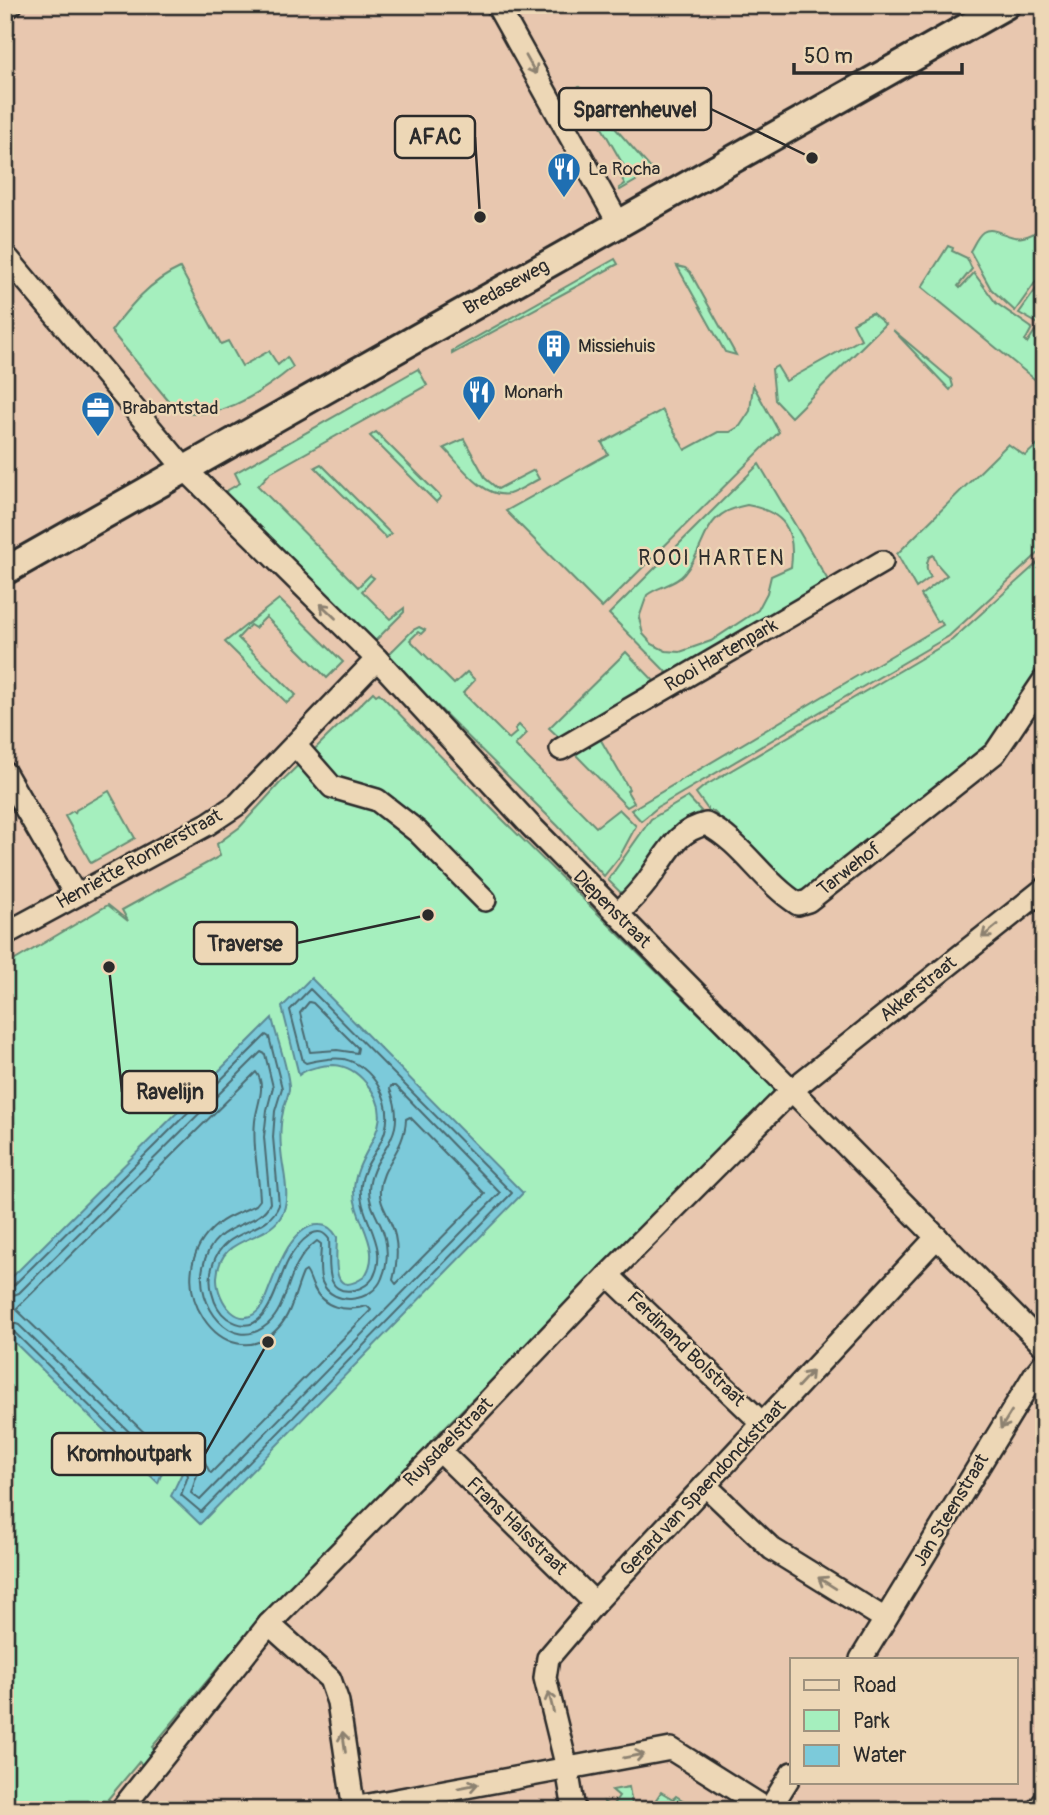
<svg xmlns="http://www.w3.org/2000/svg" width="1049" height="1815" font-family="Pangolin,sans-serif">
<rect width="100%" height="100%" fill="#e8c7af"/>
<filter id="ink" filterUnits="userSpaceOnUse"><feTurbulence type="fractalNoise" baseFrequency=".0143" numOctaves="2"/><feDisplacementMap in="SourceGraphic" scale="14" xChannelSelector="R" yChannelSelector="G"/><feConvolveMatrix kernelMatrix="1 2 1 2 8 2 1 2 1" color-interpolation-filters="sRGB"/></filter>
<g filter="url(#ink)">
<!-- green -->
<g fill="#a5efbe" stroke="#688d74" stroke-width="2" fill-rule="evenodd">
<path d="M579,87L653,171L620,190L619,188L625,184L618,172L625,168L585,98L576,89Z"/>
<path d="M1044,225V270L1015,311L991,289L970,251C974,245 977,236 983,232C999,222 1015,254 1044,225Z"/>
<path d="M948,246L953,248L952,251L967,258L972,269L958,286L960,288L974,273L996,303L1032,328L1025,341L1027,343L1035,331L1044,334V363L1039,369L1044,373V387L922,287Z"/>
<path d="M615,259L618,264L452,354V351Z"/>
<path d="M677,266L685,268L690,272L736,355L725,352Z"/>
<path d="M180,268L221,344L228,341L242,366L269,351L278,365L287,357L293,367C265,390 207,432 171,404L111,331C131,305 149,282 180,268Z"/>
<path d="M1044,278V327L1019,313Z"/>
<path d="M872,313L885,324L791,417L775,400L772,369L777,366L786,381L861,339L853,323Z"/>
<path d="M893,330L951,379L953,386L950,390Z"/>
<path d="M418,369L427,385L270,473L258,486L358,587L370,575L374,578L362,591L390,619L404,608V612L373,643L223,493L240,483L235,473Z"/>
<path d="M753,385L779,432L602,608L506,511L608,454L602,443L662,410L685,450L718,432H730L740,426L750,411Z"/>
<path d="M376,432L441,497L436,502L370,436Z"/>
<path d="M464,439L486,479L498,489L534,470L539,479C529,484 519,491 509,494C483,499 460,464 444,448Z"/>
<path d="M1039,443L1044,447V548L949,636L658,807L641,821L631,810L943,625L940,620L937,622L921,595L947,575L937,564L933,555L929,557C926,564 925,571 931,577L916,588L897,554L1008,444L1025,456Z"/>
<path d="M321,464L391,534L386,538L315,467Z"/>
<path d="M759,464L829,582L670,676L609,614ZM747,505C784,512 796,529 791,567L771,576L767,593L758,610L711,641L680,652L666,651L652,644L643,634L639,618L647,595C659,586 675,585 684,574C710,543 699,514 747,505Z"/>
<path d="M1044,557V667L1005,724L984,750L802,894L793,892L713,811H709L696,793L703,787L952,640Z"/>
<path d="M279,599L343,662L327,678L266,617L255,628L250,625L238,638L296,695L287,703L225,642Z"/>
<path d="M419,627L425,630L421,634L418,632L410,640L454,684L467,672L475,680L463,693L509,739L517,732L515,729L519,725L527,733L515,745L596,827L619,809L636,826L620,856L604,876L558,826L387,656L413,630Z"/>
<path d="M626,652L658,685L563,741L549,728Z"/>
<path d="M373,692L376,695L379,693L497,814L778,1092L433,1439L426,1447L429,1450L410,1470L406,1467L374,1501L376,1504L364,1517L361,1515L227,1657L152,1747L157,1752L145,1767L139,1762L108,1799L115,1805L111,1810H29L5,1795V966L108,905L128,921L122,910L220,856L217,844L240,827L280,783Z"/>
<path d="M598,735L629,789L627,791L634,803L627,807L572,751Z"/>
<path d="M109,791L135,838L91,863L65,816L73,811L75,813L76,810Z"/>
<path d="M688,797L701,811L668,839L624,896L608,880L651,819Z"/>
<path d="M629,1787L633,1810H605L604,1802L611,1807L619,1796L612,1790Z"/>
<path d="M661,1792L673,1799L676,1796L695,1808L649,1810Z"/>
</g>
<!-- water -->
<path fill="#7ccada" stroke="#5c8a94" stroke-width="2" d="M311,978L523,1193L200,1524L171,1496L182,1473L164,1467L158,1483L5,1333V1284L272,1018C277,1040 287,1063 289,1086C290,1094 284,1103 283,1112C280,1124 280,1137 281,1149C282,1170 293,1199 280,1218C262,1244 220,1234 217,1277C216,1301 241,1335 262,1306C272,1285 288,1223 320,1225C328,1225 333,1230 337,1237C337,1256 329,1301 364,1277C385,1249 353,1220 354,1191C354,1150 403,1125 366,1083C358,1073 348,1066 334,1065C323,1065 307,1068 299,1075L282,1007Z"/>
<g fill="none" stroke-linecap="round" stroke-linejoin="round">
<!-- shore -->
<g stroke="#4b6b71" stroke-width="2">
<path d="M309,1002L313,1003L358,1048L357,1053L337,1050L310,1052L300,1013Z"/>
<path d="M256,1072C267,1086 257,1104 255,1121C252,1148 259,1173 260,1200L256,1205C244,1211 229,1215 218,1224C150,1279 227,1386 279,1327C292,1313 295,1291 303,1273L306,1271C310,1276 310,1280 313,1286C323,1309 346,1312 367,1306L371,1310L211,1473C207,1469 206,1463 203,1458C192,1443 170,1442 154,1442L16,1309Z"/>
<path d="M410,1117L485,1194L396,1284L393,1280C398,1261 399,1240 390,1221C386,1211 379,1202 380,1190C381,1166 405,1150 406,1119Z"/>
<path d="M5,1289L13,1286L266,1035L269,1037L282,1088L275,1111L273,1137L279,1205C267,1235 224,1227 213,1264C207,1281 212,1307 227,1318C266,1345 276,1285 287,1263C292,1252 301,1241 311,1234C319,1230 324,1232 329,1239C331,1258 321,1297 355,1290C362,1288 369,1284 373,1278C391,1245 357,1217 361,1185C363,1164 380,1150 385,1131C394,1102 373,1066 344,1059C331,1057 318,1060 306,1063L303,1061L290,1010L310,989L512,1193L201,1512L181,1495L188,1476L186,1468C175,1462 164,1457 155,1467H152L13,1331L5,1329"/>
<path d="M5,1298L19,1293L261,1052L265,1054L273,1087L267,1110L264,1137L270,1203C258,1230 213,1218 203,1267C195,1302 231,1356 268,1324C291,1303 284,1266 317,1241L321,1244C321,1256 318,1270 322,1282C333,1308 373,1302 382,1278C389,1262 388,1242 381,1226C375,1213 369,1204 369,1190C371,1150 411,1142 390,1089L391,1086H396L500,1193L200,1500L191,1493L197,1475L191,1461L168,1452L152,1454L19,1325L5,1320"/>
</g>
<!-- minor casing -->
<g stroke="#2b2b2b" stroke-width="26">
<g id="minor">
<path d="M497,5L619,224"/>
<path d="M5,9L11,5"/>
<path d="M5,255L184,468L377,659L530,825L1044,1346"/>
<path d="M296,746L332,787L377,800L418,832L485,900"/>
<path d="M561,749L882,562"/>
<path d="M5,773L75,894"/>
<path d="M618,914C629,902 642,890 651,876C668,853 676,831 706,824C742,842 763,882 798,904L808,901L995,753L1044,680"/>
<path d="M5,934L208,824L238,804L377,659"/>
<path d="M608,1275L763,1424"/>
<path d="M439,1450L595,1603"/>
<path d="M705,1485L772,1549L885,1619"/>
<path d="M269,1624L330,1679L338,1702L354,1810"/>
<path d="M861,1659L1035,1374L1044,1363"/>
<path d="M5,1808L7,1810"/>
<path d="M353,1808L671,1749L768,1810"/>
<path d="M121,1810L269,1624L470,1420L608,1275L793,1089L1044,889"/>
<path d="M574,1810L567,1768L545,1678L548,1658L595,1603L937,1237"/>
<path d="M769,1810L792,1773"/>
<path d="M1037,1810L1044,1802"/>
</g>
</g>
<!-- tertiary casing -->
<g stroke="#2b2b2b" stroke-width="32">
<path id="tertiary" d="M5,571L1006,5"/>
</g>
<!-- minor -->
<use href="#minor" stroke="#edd7b6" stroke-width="21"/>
<!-- tertiary -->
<use href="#tertiary" stroke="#edd7b6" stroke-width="26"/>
</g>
<!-- one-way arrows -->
<defs><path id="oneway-shaft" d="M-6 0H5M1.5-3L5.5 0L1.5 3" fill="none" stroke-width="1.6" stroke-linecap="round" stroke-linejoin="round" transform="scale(1.75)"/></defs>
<g stroke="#8c8170">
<use href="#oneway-shaft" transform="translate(531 65) rotate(61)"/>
<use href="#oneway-shaft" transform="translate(328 611) rotate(-136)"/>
<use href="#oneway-shaft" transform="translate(990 931) rotate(141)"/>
<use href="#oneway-shaft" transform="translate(805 1379) rotate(-47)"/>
<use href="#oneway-shaft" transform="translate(1006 1420) rotate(122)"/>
<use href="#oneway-shaft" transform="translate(827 1583) rotate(-148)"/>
<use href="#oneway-shaft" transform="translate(551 1702) rotate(-104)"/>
<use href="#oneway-shaft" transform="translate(344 1742) rotate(-98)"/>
<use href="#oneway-shaft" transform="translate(634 1756) rotate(-10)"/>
<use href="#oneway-shaft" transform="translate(468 1786) rotate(-11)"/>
</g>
</g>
<!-- icons -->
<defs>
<g id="restaurant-pin" transform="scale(1.75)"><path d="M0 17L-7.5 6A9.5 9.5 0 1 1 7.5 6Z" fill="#1f6fb2" stroke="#edd7b6"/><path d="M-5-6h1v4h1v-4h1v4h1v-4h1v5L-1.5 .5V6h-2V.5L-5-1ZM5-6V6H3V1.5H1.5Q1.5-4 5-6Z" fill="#fff"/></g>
<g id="building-pin" transform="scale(1.75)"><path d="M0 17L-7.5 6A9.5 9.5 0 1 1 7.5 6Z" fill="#1f6fb2" stroke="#edd7b6"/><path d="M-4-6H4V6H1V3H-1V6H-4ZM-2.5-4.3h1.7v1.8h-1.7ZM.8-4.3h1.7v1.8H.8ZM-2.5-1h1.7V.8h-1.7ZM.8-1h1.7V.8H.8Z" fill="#fff"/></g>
<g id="office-pin" transform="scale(1.75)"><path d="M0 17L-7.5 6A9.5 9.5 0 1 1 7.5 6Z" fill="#1f6fb2" stroke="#edd7b6"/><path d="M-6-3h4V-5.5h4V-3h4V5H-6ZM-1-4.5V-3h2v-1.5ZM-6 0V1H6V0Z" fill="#fff"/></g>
</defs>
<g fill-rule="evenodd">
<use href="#restaurant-pin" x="564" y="169"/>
<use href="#building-pin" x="554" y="346"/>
<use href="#restaurant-pin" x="479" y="392"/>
<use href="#office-pin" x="98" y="408"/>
</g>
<g text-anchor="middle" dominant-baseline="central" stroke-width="5" stroke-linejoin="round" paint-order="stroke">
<!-- poi labels -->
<g font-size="19" fill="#2b2b2b" stroke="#edd7b6" text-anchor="start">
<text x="588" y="169">La Rocha</text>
<text x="578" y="346">Missiehuis</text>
<text x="504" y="392">Monarh</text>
<text x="122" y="408">Brabantstad</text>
</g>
<!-- street labels -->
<g font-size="19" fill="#2b2b2b" stroke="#edd7b6">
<text transform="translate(506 287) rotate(-29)">Bredaseweg</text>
<text transform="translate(721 655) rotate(-30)">Rooi Hartenpark</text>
<text transform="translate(139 859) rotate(-29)">Henriette Ronnerstraat</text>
<text transform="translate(849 869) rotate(-38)">Tarwehof</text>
<text transform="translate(612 909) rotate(45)">Diepenstraat</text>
<text transform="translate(918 989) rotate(-39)">Akkerstraat</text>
<text transform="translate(686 1349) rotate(44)">Ferdinand Bolstraat</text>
<text transform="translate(448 1442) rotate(-45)">Ruysdaelstraat</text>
<text transform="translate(703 1488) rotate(-47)">Gerard van Spaendonckstraat</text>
<text transform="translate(951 1510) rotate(-59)">Jan Steenstraat</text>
<text transform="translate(517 1526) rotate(44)">Frans Halsstraat</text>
</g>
<!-- neighbourhood labels -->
<g font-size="21" letter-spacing="2" fill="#2b2b2b" stroke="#edd7b6">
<text x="712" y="558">ROOI HARTEN</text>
</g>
</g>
<!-- callouts -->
<path fill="none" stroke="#2b2b2b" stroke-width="2.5" d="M812 158L711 109M480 217L475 137M428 915L297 943M109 967L122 1092M268 1342L205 1454"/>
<g fill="#2b2b2b" stroke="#edd7b6" stroke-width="2.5">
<circle cx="812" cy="158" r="7"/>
<circle cx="480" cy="217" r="7"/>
<circle cx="428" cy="915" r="7"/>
<circle cx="109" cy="967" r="7"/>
<circle cx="268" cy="1342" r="7"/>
</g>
<g fill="#edd7b6" stroke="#2b2b2b" stroke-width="2.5">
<rect x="559" y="88" width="152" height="42" rx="7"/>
<rect x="395" y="116" width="80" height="42" rx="7"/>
<rect x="194" y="922" width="103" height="42" rx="7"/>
<rect x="122" y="1071" width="95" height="42" rx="7"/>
<rect x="52" y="1433" width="153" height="42" rx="7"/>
</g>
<g font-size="21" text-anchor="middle" font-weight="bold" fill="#2b2b2b">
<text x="635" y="117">Sparrenheuvel</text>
<text x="435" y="144">AFAC</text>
<text x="245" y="951">Traverse</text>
<text x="170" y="1099">Ravelijn</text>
<text x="129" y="1461">Kromhoutpark</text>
</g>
<!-- margin -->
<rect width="1049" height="1815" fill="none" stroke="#edd7b6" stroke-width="28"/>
<rect x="14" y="14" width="1021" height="1787" fill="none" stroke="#2b2b2b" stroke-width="2.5" filter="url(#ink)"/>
<!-- legend -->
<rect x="790" y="1658" width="228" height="126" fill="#edd7b6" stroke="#9f927e" stroke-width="2"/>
<rect x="804" y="1680" width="35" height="10" fill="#edd7b6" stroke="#9f927e" stroke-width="2"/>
<text x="853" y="1692" font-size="21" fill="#2b2b2b">Road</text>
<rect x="804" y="1710" width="35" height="21" fill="#a5efbe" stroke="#9f927e" stroke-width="2"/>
<text x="853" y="1728" font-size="21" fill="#2b2b2b">Park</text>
<rect x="804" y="1745" width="35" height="21" fill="#7ccada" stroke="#9f927e" stroke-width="2"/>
<text x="853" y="1762" font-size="21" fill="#2b2b2b">Water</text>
<!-- scale -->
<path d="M794 63v10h168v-10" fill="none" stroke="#2b2b2b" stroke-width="3.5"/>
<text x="804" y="63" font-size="21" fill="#2b2b2b" stroke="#edd7b6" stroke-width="5" paint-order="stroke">50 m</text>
</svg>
